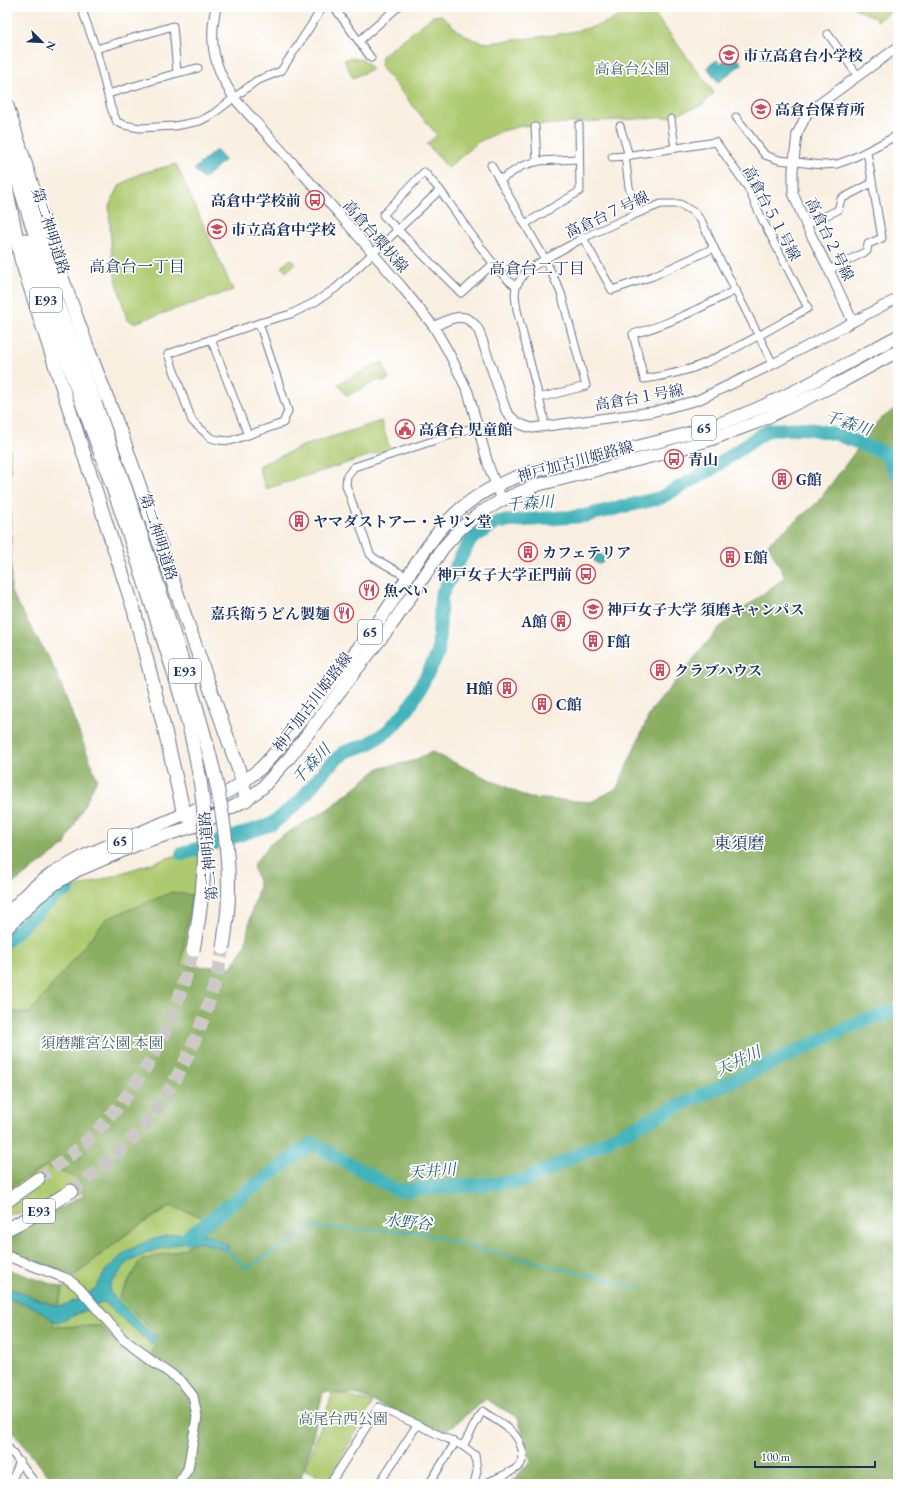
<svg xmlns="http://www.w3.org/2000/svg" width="905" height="1491" font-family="'EB Garamond','Noto Serif JP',serif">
<rect width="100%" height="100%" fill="#fff"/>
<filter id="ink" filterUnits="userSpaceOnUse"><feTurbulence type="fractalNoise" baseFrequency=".025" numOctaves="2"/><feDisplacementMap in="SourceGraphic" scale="8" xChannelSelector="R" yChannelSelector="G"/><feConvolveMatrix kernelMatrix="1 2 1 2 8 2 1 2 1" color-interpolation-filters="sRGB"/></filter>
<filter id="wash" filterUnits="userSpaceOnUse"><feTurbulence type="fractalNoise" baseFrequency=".012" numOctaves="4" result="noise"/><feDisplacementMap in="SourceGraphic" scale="16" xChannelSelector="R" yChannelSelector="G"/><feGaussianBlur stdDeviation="0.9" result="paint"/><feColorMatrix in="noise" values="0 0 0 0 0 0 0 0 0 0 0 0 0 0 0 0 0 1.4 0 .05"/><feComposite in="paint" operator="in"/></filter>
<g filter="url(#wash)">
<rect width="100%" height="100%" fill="#f9efe1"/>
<!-- green -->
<g fill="#aeca70" stroke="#647c67">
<path d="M631,7L651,9L714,93L702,105L669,117L521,126L502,131L478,142L448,168L427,144L437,135L381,67L382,56L433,16L441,15C456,29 467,41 489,43C526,38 576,35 610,21C618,18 624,12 631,7Z"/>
<path d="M855,7H886L890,12L877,21L875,18L854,8Z"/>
<path d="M349,58L364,60L372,69L353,78L344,60Z"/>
<path d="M176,164L233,290L134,323L127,319L112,265L109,206L120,185L139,174Z"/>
<path d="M291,259L296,263L286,272L281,267Z"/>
<path d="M382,362L389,379L383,382L381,379L347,396L338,384Z"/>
<path d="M381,421L390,449L266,489L258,466L303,446Z"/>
<path d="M202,847L189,946L201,1077L92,1190L7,1217V939L56,894Z"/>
<path d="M171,1206L217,1222L184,1249L140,1261L119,1297L161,1339L144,1366L100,1326L51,1327L63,1288L74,1276L132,1230Z"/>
<path d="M333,1392L373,1403L329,1479L305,1470Z"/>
</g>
<!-- forest -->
<g fill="#8aae62" stroke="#526e60">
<path d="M898,407V1484H509L531,1461L518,1418L486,1399L444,1433L358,1395L323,1392L310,1450L299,1484H55L7,1424V1269L63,1288L52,1327L100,1326L144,1366L160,1339L119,1298L140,1261L184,1249L217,1222L170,1206L132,1230L74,1276L7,1251V1237L84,1195L77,1178L46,1166L7,1189V1012L30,1013L106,919L172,892L192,895L181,965L230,968L245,946L251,914L259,886L253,865L272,842L328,809L379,768L410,762L432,752L529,798L591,802L617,788L651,711L720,627L785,577L768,544L817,503L878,421Z"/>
<path d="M7,433L10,451L11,592L56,672L97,779L64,846L7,888Z"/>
</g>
<!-- water -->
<g fill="#42b3ba" stroke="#2e718c">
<path d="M734,54L742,64L718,82L707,67L717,60L720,64Z"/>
<path d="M216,150L225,160L203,179L194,169Z"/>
<circle cx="599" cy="559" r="5"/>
<path d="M174,1234L208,1235L229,1246L227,1252L213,1245L188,1241L147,1253L127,1263L110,1285V1292L145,1328L157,1338L152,1345L104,1302L57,1323L34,1307L7,1298V1287L39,1300L59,1307L79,1299L97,1287L105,1271L127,1251L150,1240Z"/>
</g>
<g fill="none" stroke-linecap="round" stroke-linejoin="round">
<!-- stream -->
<path stroke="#42b3ba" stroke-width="2.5" d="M226,1250L247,1268L314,1227L418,1232L477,1248L642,1288"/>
<!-- river -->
<g stroke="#42b3ba" stroke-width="14">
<path d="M182,854L272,824L300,801L328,766L345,752L368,744L388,731L409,708L438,654L441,596L461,557L472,538L498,522L584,516L660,498L710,470L768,430L805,428L836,434L885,453L898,475"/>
<path d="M7,940L56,895L68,889"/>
<path d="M187,1237L312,1143L398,1191L524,1181L678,1106L865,1020L898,1010"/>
</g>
</g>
</g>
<g filter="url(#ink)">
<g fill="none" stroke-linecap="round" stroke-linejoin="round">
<!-- motorway-tunnel -->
<g stroke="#cdc9c7" stroke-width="13" stroke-dasharray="13 6" stroke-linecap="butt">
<path d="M38,1179C56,1166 75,1153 91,1137C143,1085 176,1022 193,950"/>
<path d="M71,1191C89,1177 108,1163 125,1146C178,1092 208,1022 223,948"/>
</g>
<!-- minor casing -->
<g stroke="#69728c" stroke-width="9">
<g id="minor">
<path d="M81,7L96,49L111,108L117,122L124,125L140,128L175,126L200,121L213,114L256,81L281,71L323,7"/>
<path d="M334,7L371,58"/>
<path d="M828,34L858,76"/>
<path d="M359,41L398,7"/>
<path d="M96,49L173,26L177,73L108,94"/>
<path d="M177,73L198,68"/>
<path d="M736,117L765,155L779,160L822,165L837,164L851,159L898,135"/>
<path d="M671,119L675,148"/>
<path d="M620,126L629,156"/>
<path d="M535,127L537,162"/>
<path d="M612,157L625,156"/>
<path d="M491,165L545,259L561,293L586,386L539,398"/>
<path d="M500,180L522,166L538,161L579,159"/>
<path d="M440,190L424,172L383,215L461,293L494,263"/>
<path d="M638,213L629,187L625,156L716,142L748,188L763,221L808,308C772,328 736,350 698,366C681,373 662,376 644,379L633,334C670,324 702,307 736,290"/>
<path d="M525,224L580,191L579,125"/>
<path d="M806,225L838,210L841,199L872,183"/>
<path d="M583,238L612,290L653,276L714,248"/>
<path d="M829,270L867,251L868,244L882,238L867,152"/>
<path d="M259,323L288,411L283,423L230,441L219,440L211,438L192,421L168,354Z"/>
<path d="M259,323L291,314L315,302L336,288L440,190C453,208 501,280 516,286"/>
<path d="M211,339L248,435"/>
<path d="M544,427V418L517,310L515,295L516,286L526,271L545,259L583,238L638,213L661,204H680L695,213L702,222L714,248L773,364"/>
<path d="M407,577L374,558L370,554L346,485L347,476L354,467L478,426"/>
<path d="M7,1446L36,1484"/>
<path d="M463,1446L482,1411C492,1418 503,1423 511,1431C519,1437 527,1456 520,1465C513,1473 494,1479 484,1484"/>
<path d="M10,1484L20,1462"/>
<path d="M330,1484L379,1407L463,1446L475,1455L477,1471L474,1484"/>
<path d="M379,1484L417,1425"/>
<path d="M429,1484L455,1443"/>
</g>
</g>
<!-- tertiary casing -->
<g stroke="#69728c" stroke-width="11">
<g id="tertiary">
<path d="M216,7C208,44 214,67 234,98L339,214L402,287L434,327L449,353L468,392L489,467L502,500"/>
<path d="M853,322L829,270L806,225L793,193V170L797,134L808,112L898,47"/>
<path d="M434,327C451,317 467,310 479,331L506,411C513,421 520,425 532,428L652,412L698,400L773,364L898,298"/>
<path d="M7,1256L68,1279L79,1288L123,1339L182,1382L193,1396L197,1417L188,1469L178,1484"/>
</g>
</g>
<!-- primary casing -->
<g stroke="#69728c" stroke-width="14">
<g id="primary">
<path d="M7,914L34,887L52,874L86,855L211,803L243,782L262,767L279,748C311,708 344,668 375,626C406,586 425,537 465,505C505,473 559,465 607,454C643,446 678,437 712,426C778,404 838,368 898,336"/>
<path d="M7,928L37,898L55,884L76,871L143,842L198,825L246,800L262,788L290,757L356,670L393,623L443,548L461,528L480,513L502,500L537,485L673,451L712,439L755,423L843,381L898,351"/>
</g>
</g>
<!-- motorway casing -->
<g stroke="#69728c" stroke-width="15">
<g id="motorway">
<path d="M7,106L55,258L86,344L123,439L243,782L246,800"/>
<path d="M7,147L57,303L95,403"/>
<path d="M7,192L21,259L134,610L165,731L184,814L198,825"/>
<path d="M24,240L84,408"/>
<path d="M7,1201L38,1179"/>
<path d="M7,1229L27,1219L71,1191"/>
</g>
</g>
<!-- minor -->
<use href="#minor" stroke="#fff" stroke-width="7"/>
<!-- tertiary -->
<use href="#tertiary" stroke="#fff" stroke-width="9"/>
<!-- primary -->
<use href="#primary" stroke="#fff" stroke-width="12"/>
<!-- motorway -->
<use href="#motorway" stroke="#fff" stroke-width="13"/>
<!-- motorway-bridge casing -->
<g stroke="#69728c" stroke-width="15" stroke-linecap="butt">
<g id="motorway-bridge">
<path d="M95,403C122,477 147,551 171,626C199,714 233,812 228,906C227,920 225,934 223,948"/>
<path d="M84,408C109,474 132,541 153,608C174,672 196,736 203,803C208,853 203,902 193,950"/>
</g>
</g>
<!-- motorway-bridge -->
<use href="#motorway-bridge" stroke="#fff" stroke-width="13"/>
</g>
</g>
<!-- icons -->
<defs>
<g id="school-ring" transform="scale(1)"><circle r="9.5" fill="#fff" stroke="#d1495b" stroke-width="1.5"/><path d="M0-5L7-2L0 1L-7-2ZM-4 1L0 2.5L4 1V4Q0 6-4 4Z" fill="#d1495b"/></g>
<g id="bus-ring" transform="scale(1)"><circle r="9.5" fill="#fff" stroke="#d1495b" stroke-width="1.5"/><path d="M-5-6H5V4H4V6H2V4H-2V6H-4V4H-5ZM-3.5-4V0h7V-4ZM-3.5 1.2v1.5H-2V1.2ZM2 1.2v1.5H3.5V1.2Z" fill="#d1495b"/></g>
<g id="civic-ring" transform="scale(1)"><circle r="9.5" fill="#fff" stroke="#d1495b" stroke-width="1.5"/><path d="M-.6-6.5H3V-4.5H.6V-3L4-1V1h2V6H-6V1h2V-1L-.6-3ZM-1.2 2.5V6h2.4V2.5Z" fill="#d1495b"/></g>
<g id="building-ring" transform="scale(1)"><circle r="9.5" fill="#fff" stroke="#d1495b" stroke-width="1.5"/><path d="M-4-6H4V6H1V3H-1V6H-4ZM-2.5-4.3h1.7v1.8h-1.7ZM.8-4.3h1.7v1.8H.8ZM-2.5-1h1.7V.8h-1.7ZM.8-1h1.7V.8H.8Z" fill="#d1495b"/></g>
<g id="restaurant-ring" transform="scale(1)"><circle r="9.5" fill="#fff" stroke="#d1495b" stroke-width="1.5"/><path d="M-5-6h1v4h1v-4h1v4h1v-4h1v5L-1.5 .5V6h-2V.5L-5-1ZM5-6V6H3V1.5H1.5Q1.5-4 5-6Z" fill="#d1495b"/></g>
<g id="university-ring" transform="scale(1)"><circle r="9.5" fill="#fff" stroke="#d1495b" stroke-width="1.5"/><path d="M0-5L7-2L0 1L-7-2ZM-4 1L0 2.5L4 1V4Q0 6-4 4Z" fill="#d1495b"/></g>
</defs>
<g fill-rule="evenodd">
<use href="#school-ring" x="729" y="55"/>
<use href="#school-ring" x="761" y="109"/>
<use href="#bus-ring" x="315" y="200"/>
<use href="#school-ring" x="217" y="229"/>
<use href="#civic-ring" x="405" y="429"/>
<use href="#bus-ring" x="674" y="459"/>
<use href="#building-ring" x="782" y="479"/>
<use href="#building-ring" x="299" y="521"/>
<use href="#building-ring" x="528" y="552"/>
<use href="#building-ring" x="730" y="557"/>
<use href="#bus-ring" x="586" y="574"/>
<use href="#restaurant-ring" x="369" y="590"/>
<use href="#university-ring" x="593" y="609"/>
<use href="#restaurant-ring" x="344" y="613"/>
<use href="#building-ring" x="561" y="621"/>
<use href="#building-ring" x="593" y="641"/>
<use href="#building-ring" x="660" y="670"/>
<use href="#building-ring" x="507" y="688"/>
<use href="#building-ring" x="542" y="704"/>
</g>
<g text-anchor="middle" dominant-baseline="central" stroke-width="3.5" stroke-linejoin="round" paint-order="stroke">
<!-- shield labels -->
<g fill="#fff" stroke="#5f6d8e" stroke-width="1">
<rect x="30" y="288" width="32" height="24" rx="3"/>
<rect x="692" y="416" width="24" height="24" rx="3"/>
<rect x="358" y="620" width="24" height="24" rx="3"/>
<rect x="169" y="659" width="32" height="24" rx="3"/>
<rect x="108" y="829" width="24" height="24" rx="3"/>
<rect x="23" y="1199" width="32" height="24" rx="3"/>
</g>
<g font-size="14" font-weight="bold" fill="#1b2f5e">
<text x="46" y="300">E93</text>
<text x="704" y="428">65</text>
<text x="370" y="632">65</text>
<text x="185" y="671">E93</text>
<text x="120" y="841">65</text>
<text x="39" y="1211">E93</text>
</g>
<!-- poi labels -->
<g font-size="15" font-weight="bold" fill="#1b2f5e" stroke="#fff" text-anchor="start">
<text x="743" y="55">市立高倉台小学校</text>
<text x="775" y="109">高倉台保育所</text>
<text x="301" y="200" text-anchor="end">高倉中学校前</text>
<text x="231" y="229">市立高倉中学校</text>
<text x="419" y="429">高倉台 児童館</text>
<text x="688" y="459">青山</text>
<text x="796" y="479">G館</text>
<text x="313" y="521">ヤマダストアー・キリン堂</text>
<text x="542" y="552">カフェテリア</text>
<text x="744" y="557">E館</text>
<text x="572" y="574" text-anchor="end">神戸女子大学正門前</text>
<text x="383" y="590">魚べい</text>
<text x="607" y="609">神戸女子大学 須磨キャンパス</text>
<text x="330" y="613" text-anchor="end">嘉兵衛うどん製麺</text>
<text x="547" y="621" text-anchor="end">A館</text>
<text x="607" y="641">F館</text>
<text x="674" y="670">クラブハウス</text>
<text x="493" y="688" text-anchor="end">H館</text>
<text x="556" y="704">C館</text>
</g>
<!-- park labels -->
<g font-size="15" fill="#475e63" stroke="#fff">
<text x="632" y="68">高倉台公園</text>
<text x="102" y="1042">須磨離宮公園 本園</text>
<text x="343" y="1418">高尾台西公園</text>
</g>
<!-- street labels -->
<g font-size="15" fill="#1b2f5e" stroke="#fff">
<text transform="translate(772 213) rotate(62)">高倉台５１号線</text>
<text transform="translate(607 214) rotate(-25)">高倉台７号線</text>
<text transform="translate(51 231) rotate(72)">第二神明道路</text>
<text transform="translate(376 236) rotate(49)">高倉台環状線</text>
<text transform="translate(830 239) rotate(64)">高倉台２号線</text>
<text transform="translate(639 397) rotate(-10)">高倉台１号線</text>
<text transform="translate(575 461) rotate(-15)">神戸加古川姫路線</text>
<text transform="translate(159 537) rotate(72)">第二神明道路</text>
<text transform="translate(312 702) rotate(-53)">神戸加古川姫路線</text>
<text transform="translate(208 856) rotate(-95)">第二神明道路</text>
</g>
<!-- neighbourhood labels -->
<g font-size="16" fill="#1b2f5e" stroke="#fff">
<text x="137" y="266">高倉台一丁目</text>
<text x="537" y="268">高倉台二丁目</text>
</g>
<!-- water labels -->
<g font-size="16" font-style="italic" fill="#295d7e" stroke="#fff">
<text transform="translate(848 423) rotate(18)">千森川</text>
<text transform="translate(530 503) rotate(-4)">千森川</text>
<text transform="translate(311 764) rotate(-47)">千森川</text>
<text transform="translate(738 1061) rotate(-25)">天井川</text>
<text transform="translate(432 1171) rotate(-5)">天井川</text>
<text transform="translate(408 1222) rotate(6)">水野谷</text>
</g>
<!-- quarter labels -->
<g font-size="17" fill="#1b2f5e" stroke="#fff">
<text x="739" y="843">東須磨</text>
</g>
</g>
<!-- margin -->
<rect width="905" height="1491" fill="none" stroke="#fff" stroke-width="24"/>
<!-- north arrow -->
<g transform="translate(42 42) rotate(114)" stroke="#ffffff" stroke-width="3" paint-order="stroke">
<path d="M0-3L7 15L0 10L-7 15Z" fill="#1b2f5e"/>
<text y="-6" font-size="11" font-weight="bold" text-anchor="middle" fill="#1b2f5e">N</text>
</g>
<!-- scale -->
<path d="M755 1461v6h120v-6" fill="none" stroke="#1b2f5e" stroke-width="2"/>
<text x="761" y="1461" font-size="12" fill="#1b2f5e" stroke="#ffffff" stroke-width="3" paint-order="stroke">100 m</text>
</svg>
